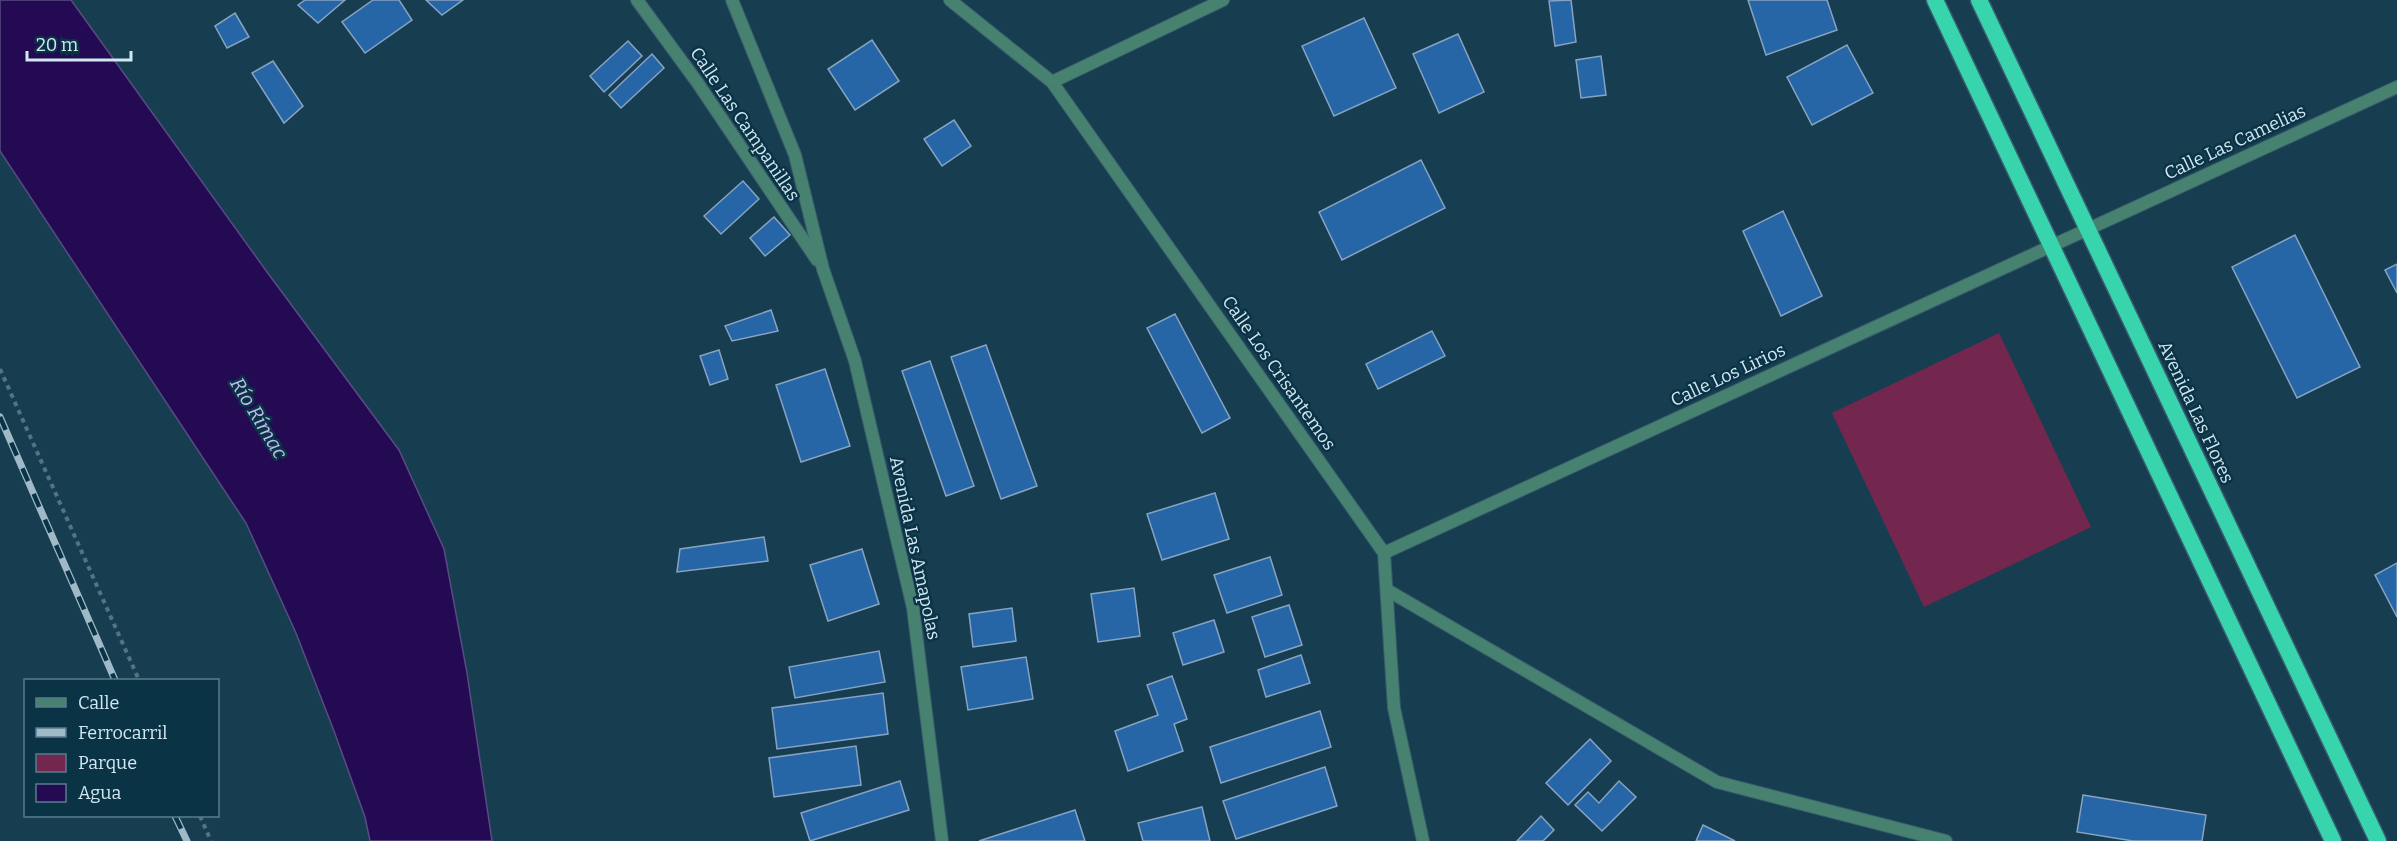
<svg xmlns="http://www.w3.org/2000/svg" width="2397" height="841" font-family="Bitter,serif">
<rect width="100%" height="100%" fill="#173e50"/>
<!-- green -->
<path fill="#73274e" d="M1999,333L2091,527L1924,607L1832,413Z"/>
<!-- water -->
<path fill="#240953" stroke="#584c83" stroke-width="1.5" d="M0,0H71L267,272L399,450L444,549L467,673L492,841H370L365,817L334,731L296,633L246,523L0,151Z"/>
<!-- building -->
<g fill="#2666a6" stroke="#88a3c2" stroke-width="1.5">
<path d="M305,0H345L318,23L298,5Z"/>
<path d="M373,0H399L412,20L365,53L342,22Z"/>
<path d="M426,0H463L442,15Z"/>
<path d="M1571,0L1576,42L1555,46L1549,1Z"/>
<path d="M1748,0H1827L1837,30L1766,55Z"/>
<path d="M235,13L249,37L227,48L215,26Z"/>
<path d="M1364,18L1396,88L1334,116L1302,46Z"/>
<path d="M1458,34L1484,92L1439,113L1413,54Z"/>
<path d="M872,40L899,81L855,110L828,69Z"/>
<path d="M628,41L642,56L604,92L590,76Z"/>
<path d="M1847,45L1873,93L1812,125L1787,77Z"/>
<path d="M652,54L664,68L621,108L609,95Z"/>
<path d="M1601,56L1606,95L1581,98L1576,60Z"/>
<path d="M273,61L303,106L284,123L252,73Z"/>
<path d="M954,120L971,146L942,166L924,139Z"/>
<path d="M1421,160L1445,208L1342,260L1319,212Z"/>
<path d="M743,181L759,199L721,234L704,216Z"/>
<path d="M1783,211L1822,296L1781,316L1743,231Z"/>
<path d="M774,217L790,235L765,256L750,238Z"/>
<path d="M2295,235L2360,367L2297,398L2232,267Z"/>
<path d="M2397,264V293L2385,270Z"/>
<path d="M771,310L778,331L732,341L725,326Z"/>
<path d="M1175,314L1230,418L1202,433L1147,328Z"/>
<path d="M1432,331L1445,356L1378,389L1366,364Z"/>
<path d="M986,345L1037,486L1001,499L951,357Z"/>
<path d="M719,350L728,379L710,385L700,356Z"/>
<path d="M930,361L974,486L946,496L902,371Z"/>
<path d="M825,369L850,446L801,462L776,385Z"/>
<path d="M1215,493L1229,539L1162,560L1147,514Z"/>
<path d="M764,537L768,561L677,572L680,549Z"/>
<path d="M862,549L879,604L828,621L810,565Z"/>
<path d="M1270,557L1282,595L1227,613L1214,575Z"/>
<path d="M2397,563V617L2375,575Z"/>
<path d="M1134,588L1140,636L1098,642L1091,594Z"/>
<path d="M1289,605L1302,645L1265,657L1252,617Z"/>
<path d="M1012,608L1016,641L973,647L969,614Z"/>
<path d="M1214,620L1224,652L1183,665L1173,633Z"/>
<path d="M879,651L885,682L795,698L789,667Z"/>
<path d="M1301,655L1310,683L1266,697L1258,670Z"/>
<path d="M1026,657L1033,699L968,710L961,667Z"/>
<path d="M1172,676L1187,719L1174,724L1183,751L1128,771L1115,731L1158,715L1147,685Z"/>
<path d="M883,693L888,734L777,749L772,708Z"/>
<path d="M1320,711L1331,747L1221,783L1210,747Z"/>
<path d="M1590,739L1611,761L1568,805L1546,783Z"/>
<path d="M856,746L861,785L774,797L769,758Z"/>
<path d="M1325,767L1337,806L1236,839L1223,801Z"/>
<path d="M900,781L909,810L810,841L801,813Z"/>
<path d="M1619,781L1636,797L1602,831L1575,805L1588,792L1599,803Z"/>
<path d="M2083,795L2206,815L2202,841H2133L2077,832Z"/>
<path d="M1202,807L1210,841H1143L1138,823Z"/>
<path d="M1075,810L1085,841H979Z"/>
<path d="M1541,816L1554,830L1543,841H1517Z"/>
<path d="M1703,825L1735,841H1696Z"/>
</g>
<g fill="none" stroke-linecap="round" stroke-linejoin="round">
<!-- minor casing -->
<g stroke="#395c6d" stroke-width="14">
<g id="minor">
<path d="M637,0L697,82L817,260"/>
<path d="M732,0L795,155L823,269L855,361L913,608L942,841"/>
<path d="M950,0L1052,82L1384,553L1394,708L1423,841"/>
<path d="M1052,82L1223,0"/>
<path d="M1384,553L2397,87"/>
<path d="M1387,590L1717,782L1946,841"/>
</g>
</g>
<!-- trunk casing -->
<g stroke="#395c6d" stroke-width="19">
<g id="trunk">
<path d="M1935,0L2333,841"/>
<path d="M1979,0L2378,841"/>
</g>
</g>
<!-- path -->
<g stroke="#537484" stroke-width="4" stroke-dasharray="4.5 4.5" stroke-linecap="butt">
<path d="M0,369L139,680"/>
<path d="M200,816L211,841"/>
</g>
<!-- minor -->
<use href="#minor" stroke="#47816f" stroke-width="12"/>
<!-- trunk -->
<use href="#trunk" stroke="#37d4ad" stroke-width="16"/>
<!-- rail casing -->
<g stroke="#9fb9c6" stroke-width="7">
<g id="rail">
<path d="M0,417L115,680"/>
<path d="M175,816L187,841"/>
</g>
</g>
<!-- rail -->
<use href="#rail" stroke="#0a3446" stroke-width="4.5" stroke-dasharray="14" stroke-linecap="butt"/>
</g>
<g text-anchor="middle" dominant-baseline="central" stroke-width="5" stroke-linejoin="round" paint-order="stroke">
<!-- street labels -->
<g font-size="18" fill="#d2e7f2" stroke="#0a3446">
<text transform="translate(745 124) rotate(56)">Calle Las Campanillas</text>
<text transform="translate(2235 142) rotate(-25)">Calle Las Camelias</text>
<text transform="translate(1279 373) rotate(55)">Calle Los Crisantemos</text>
<text transform="translate(1728 375) rotate(-25)">Calle Los Lirios</text>
<text transform="translate(2196 412) rotate(65)">Avenida Las Flores</text>
<text transform="translate(915 548) rotate(78)">Avenida Las Amapolas</text>
</g>
<!-- water labels -->
<g font-size="20" font-style="italic" fill="#c2bbee" stroke="#0a3446">
<text transform="translate(259 418) rotate(59)">Río Rímac</text>
</g>
</g>
<!-- legend -->
<rect x="24" y="679" width="195" height="138" fill="#0a3446" stroke="#5a7c8b" stroke-width="1.5"/>
<rect x="36" y="698" width="30" height="9" fill="#47816f" stroke="#5a7c8b" stroke-width="1.5"/>
<text x="78" y="709" font-size="18" fill="#d2e7f2">Calle</text>
<rect x="36" y="728" width="30" height="9" fill="#9fb9c6" stroke="#5a7c8b" stroke-width="1.5"/>
<text x="78" y="739" font-size="18" fill="#d2e7f2">Ferrocarril</text>
<rect x="36" y="754" width="30" height="18" fill="#73274e" stroke="#5a7c8b" stroke-width="1.5"/>
<text x="78" y="769" font-size="18" fill="#d2e7f2">Parque</text>
<rect x="36" y="784" width="30" height="18" fill="#240953" stroke="#5a7c8b" stroke-width="1.5"/>
<text x="78" y="799" font-size="18" fill="#d2e7f2">Agua</text>
<!-- scale -->
<path d="M27 51v9h104v-9" fill="none" stroke="#d2e7f2" stroke-width="3"/>
<text x="36" y="51" font-size="18" fill="#d2e7f2" stroke="#0a3446" stroke-width="4.5" paint-order="stroke">20 m</text>
</svg>
